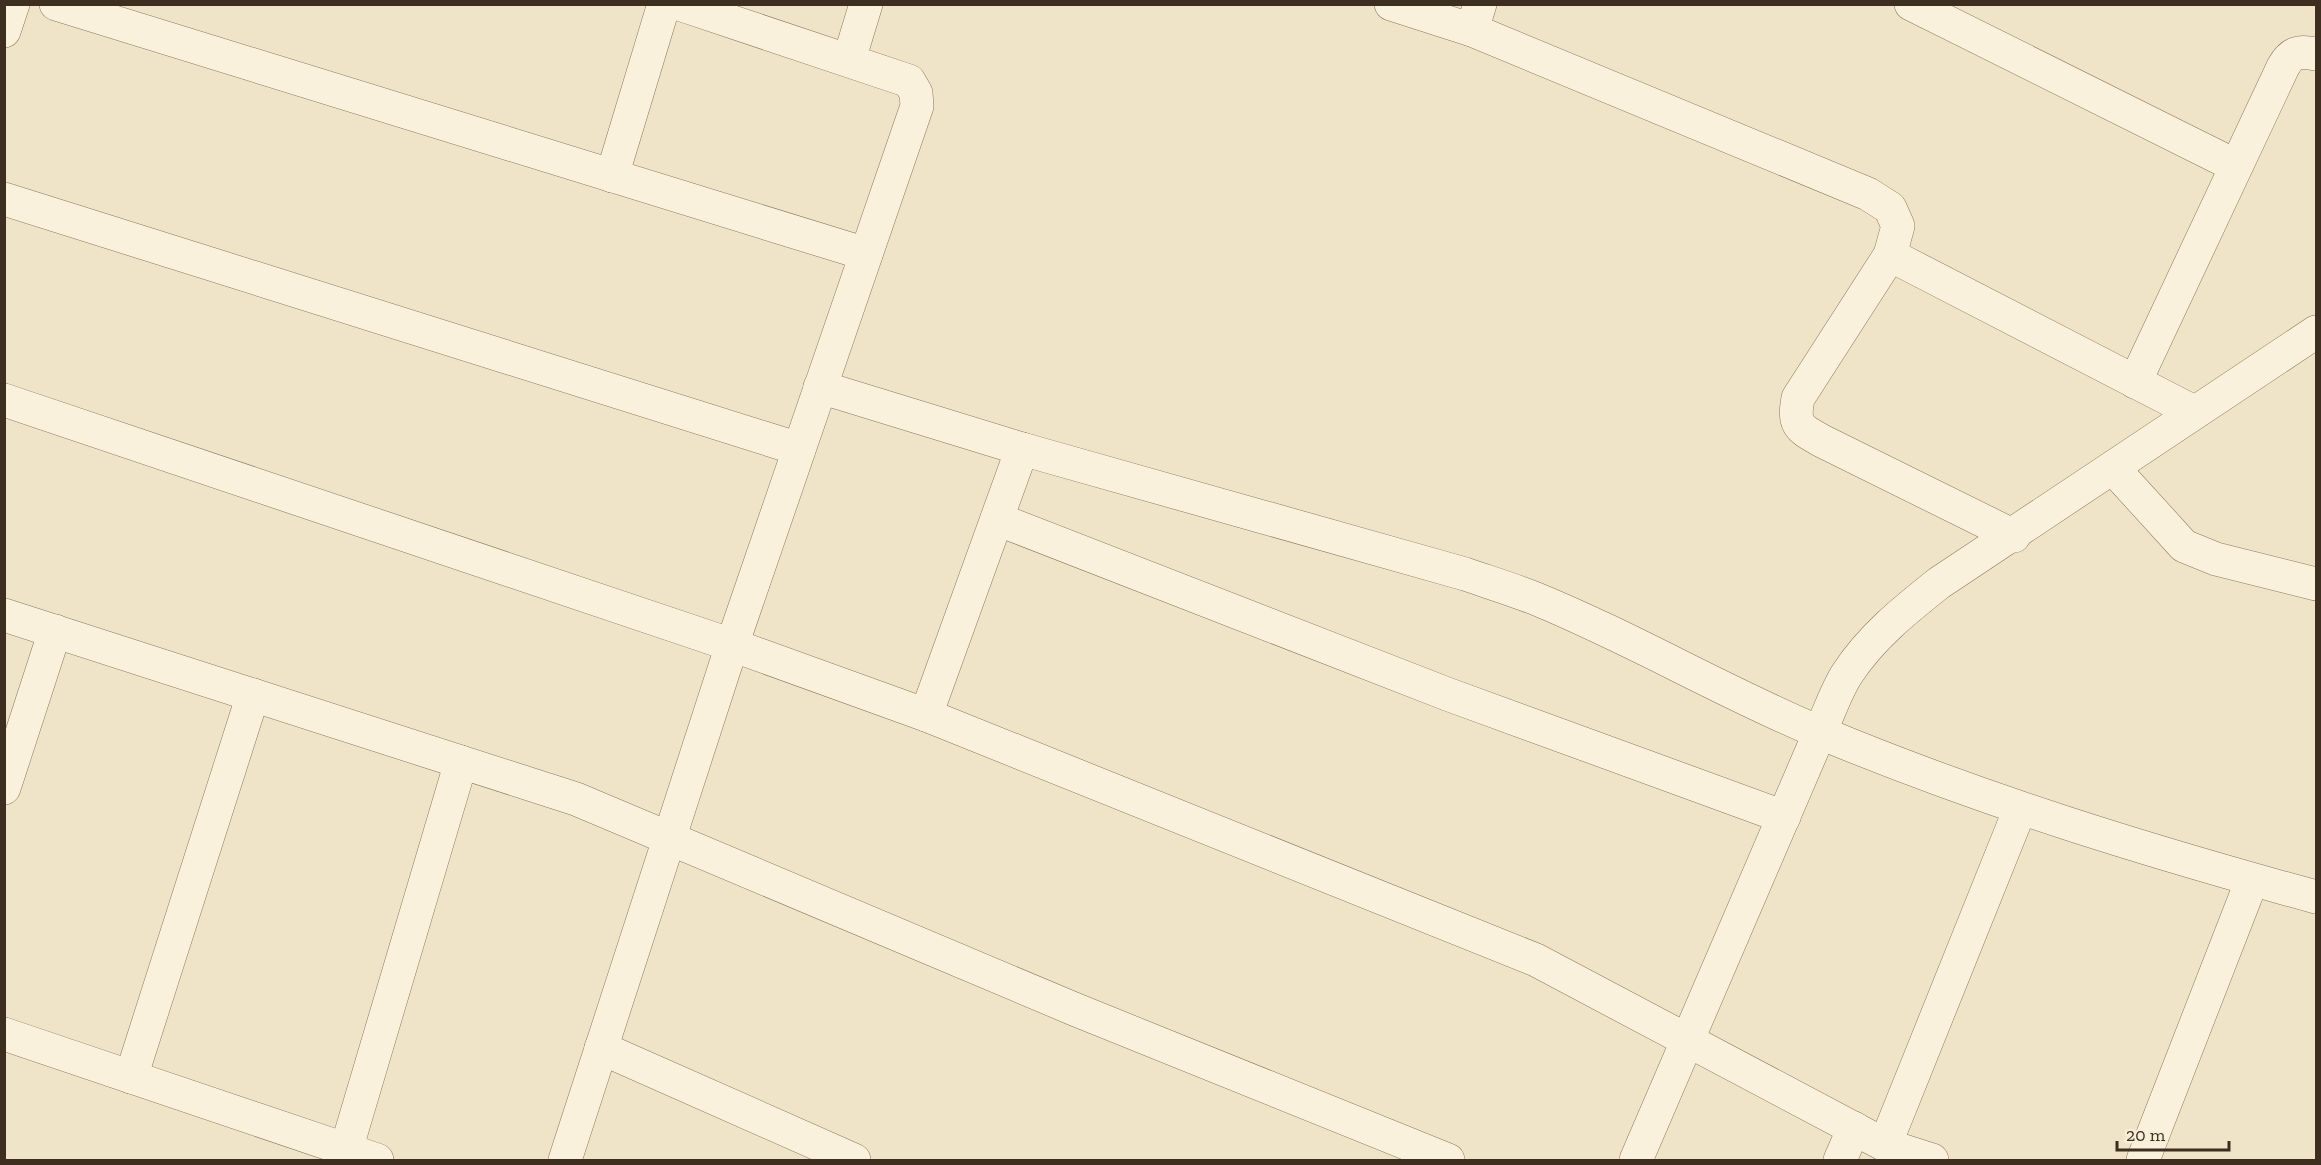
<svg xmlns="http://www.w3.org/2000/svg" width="2321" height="1165" font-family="'Zilla Slab',serif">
<rect width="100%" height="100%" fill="#f0e4c8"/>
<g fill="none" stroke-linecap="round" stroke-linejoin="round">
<!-- minor casing -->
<g stroke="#8d765c" stroke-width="34">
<g id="minor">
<path d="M56,4L866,254"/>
<path d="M1391,4L1472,30L1868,194L1890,208L1898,226L1890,255L1798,398C1793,426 1799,428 1822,441L2014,536"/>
<path d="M1911,4L2236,166"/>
<path d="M1472,30L1480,4"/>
<path d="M4,31L13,4"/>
<path d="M849,60L866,4"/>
<path d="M612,176L664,4"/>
<path d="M4,199L799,449"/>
<path d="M1890,255L2194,412"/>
<path d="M2135,382L2283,67C2292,51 2300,51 2316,54"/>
<path d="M820,387L1022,449L1465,574C1488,582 1511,589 1534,598C1632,638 1723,692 1821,733C1982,800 2148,851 2316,897"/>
<path d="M4,400L732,645L926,715L1536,960L1885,1145L1932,1160"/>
<path d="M2113,468L2184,546L2216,559L2316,584"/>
<path d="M997,519L1447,694L1784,817"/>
<path d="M4,615L576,799L1074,1009L1448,1160"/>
<path d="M926,715L1022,449"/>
<path d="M4,788L55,631"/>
<path d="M4,1034L377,1160"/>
<path d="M601,1048L854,1160"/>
<path d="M131,1077L253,695"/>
<path d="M1885,1145L2020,809"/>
<path d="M346,1150L461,762"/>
<path d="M565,1160L732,645L917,106L916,93L909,81L679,4"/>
<path d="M1636,1160L1820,732C1829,713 1836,691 1847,674C1871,637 1905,610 1939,583L2316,332"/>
<path d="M1840,1160L1854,1128"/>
<path d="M2143,1160L2252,880"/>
</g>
</g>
<!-- minor -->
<use href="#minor" stroke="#faf1dc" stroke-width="33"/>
</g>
<!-- border -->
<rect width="2321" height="1165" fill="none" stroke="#3d2e20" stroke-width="12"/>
<!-- scale -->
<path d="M2117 1141v9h112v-9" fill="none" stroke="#3d2e20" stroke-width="3"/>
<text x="2126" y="1141" font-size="18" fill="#3d2e20" stroke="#f7eed8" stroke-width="4.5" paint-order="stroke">20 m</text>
</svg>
